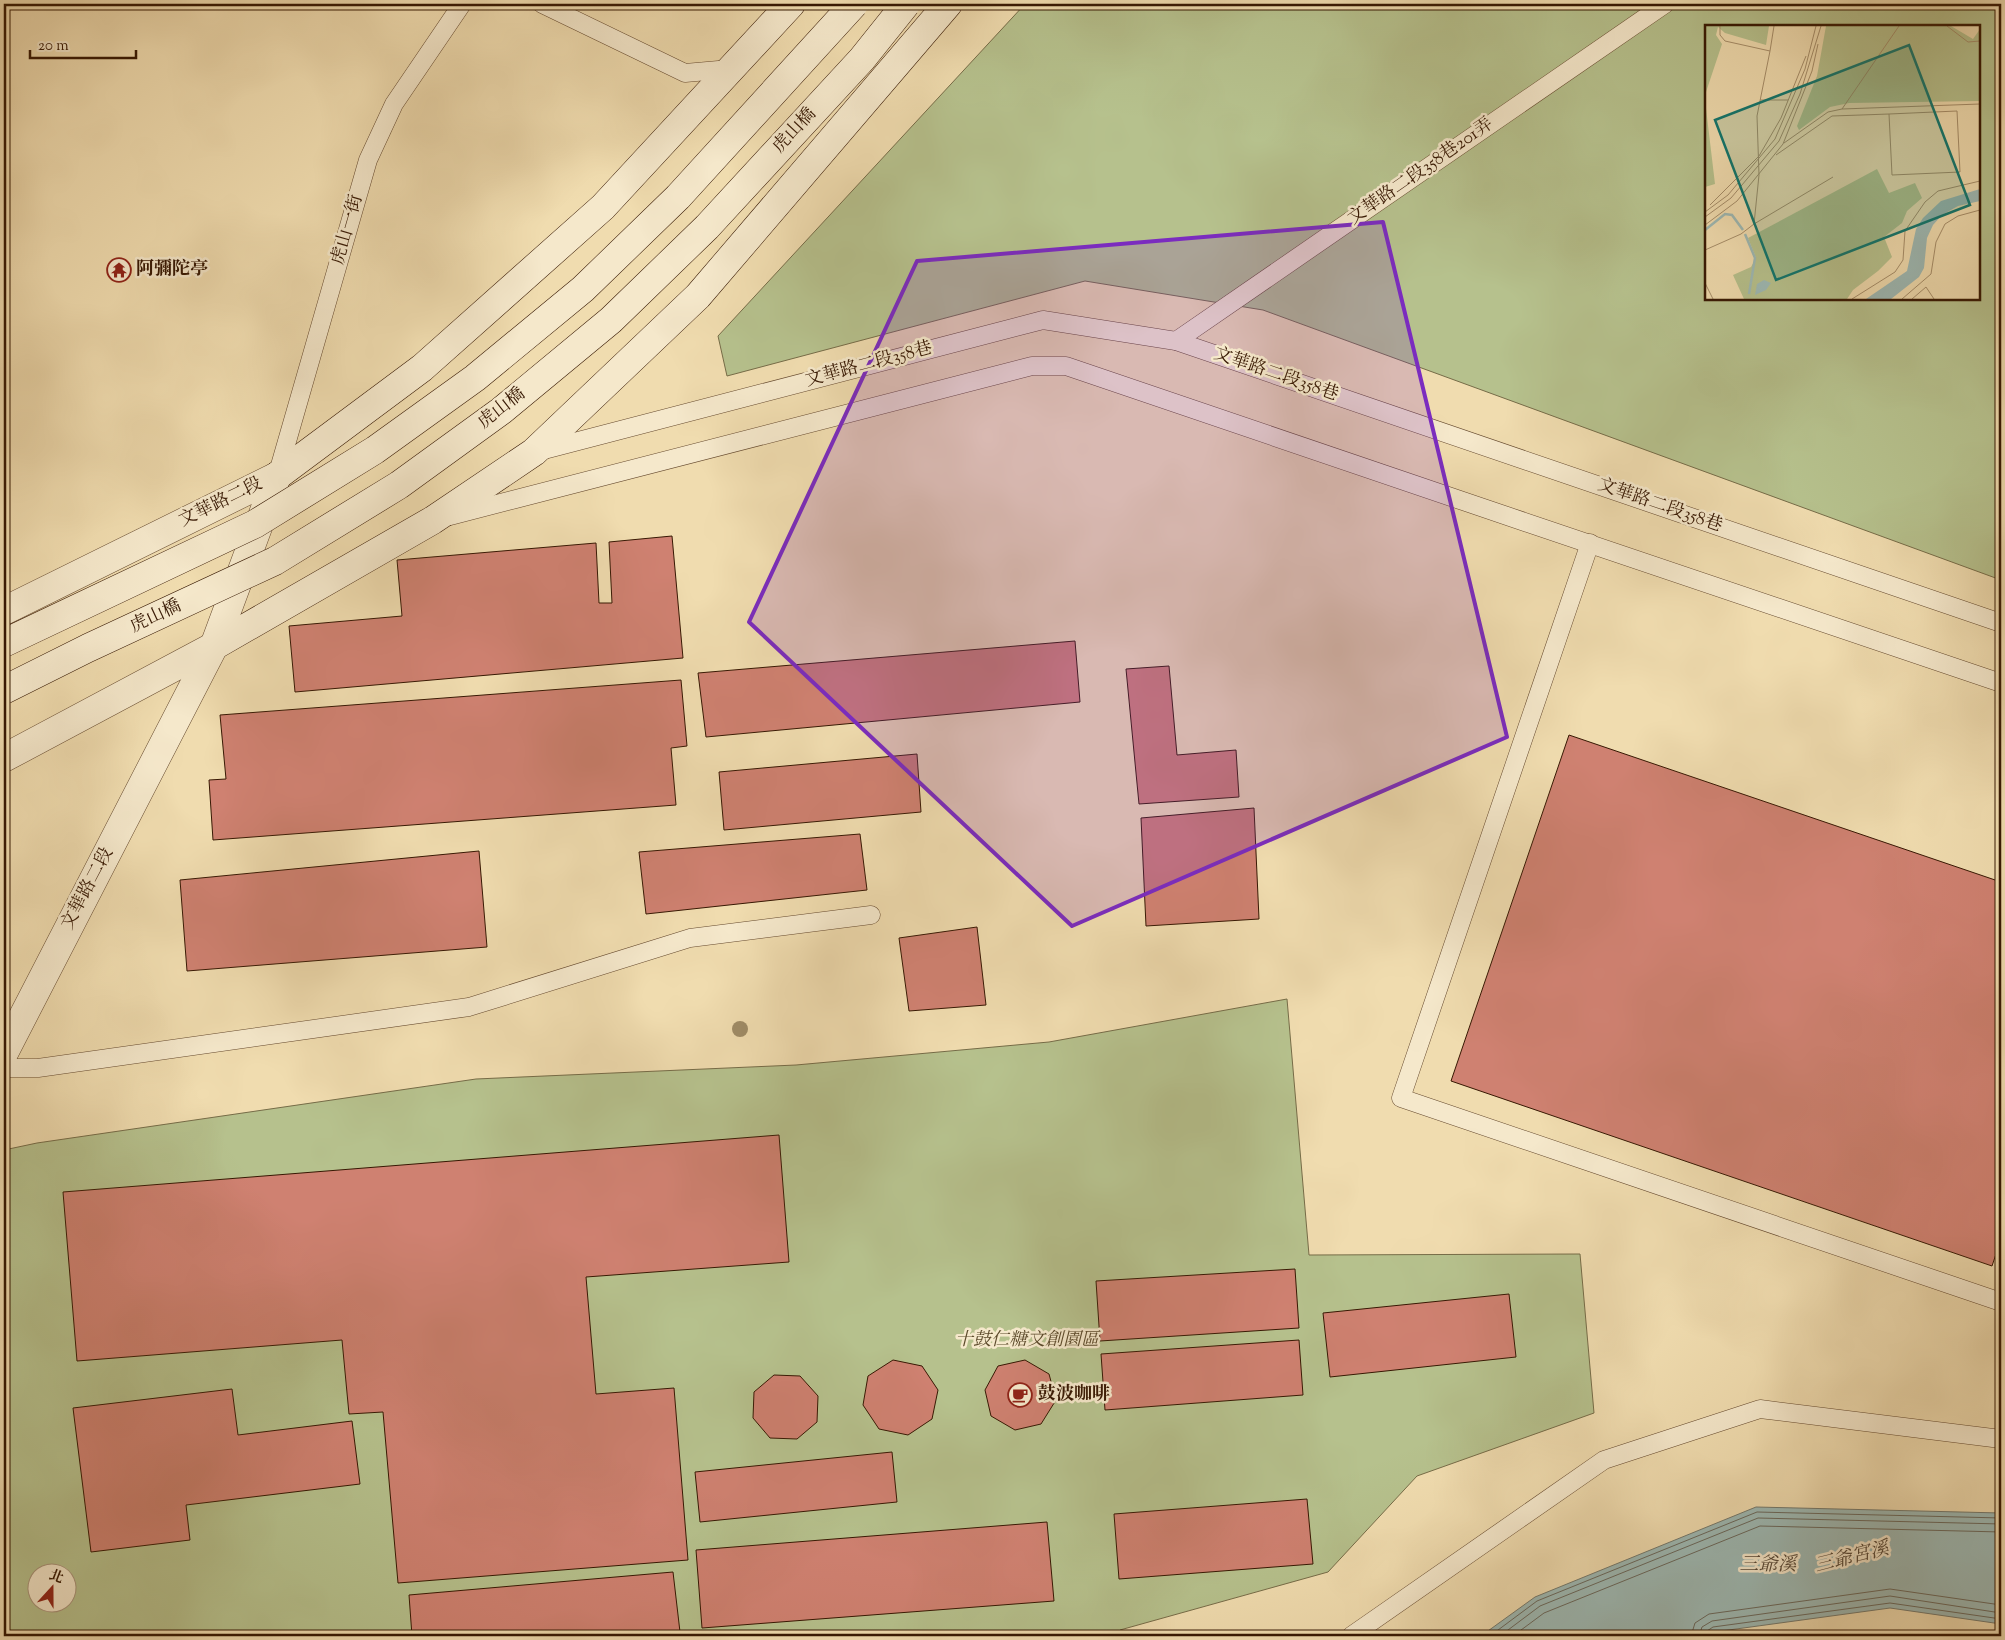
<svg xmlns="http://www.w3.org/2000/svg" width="2005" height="1640" font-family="'Sorts Mill Goudy','Noto Serif TC',serif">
<rect width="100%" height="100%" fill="#f0dcaf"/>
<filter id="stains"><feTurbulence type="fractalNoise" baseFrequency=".004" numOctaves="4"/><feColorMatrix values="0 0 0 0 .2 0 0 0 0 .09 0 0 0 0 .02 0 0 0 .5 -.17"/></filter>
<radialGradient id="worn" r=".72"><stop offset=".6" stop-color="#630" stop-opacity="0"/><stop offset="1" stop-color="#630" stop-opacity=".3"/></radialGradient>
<!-- green -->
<g fill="#b6c18d" stroke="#766c48" fill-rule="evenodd">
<path d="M1025,4H2001V580L1263,310L1085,281L727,376L718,336ZM1706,26H1979V299H1706Z"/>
<path d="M1287,999L1309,1255L1580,1254L1594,1413L1417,1476L1328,1572L1120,1630L1119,1636H4V1150L37,1143L476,1079L796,1065L1049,1042ZM38,1572H68V1602H38Z"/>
</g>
<!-- water -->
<path fill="#9db9b4" stroke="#74796d" d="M1756,1507L2001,1513V1624L1890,1608L1714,1632L1706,1636H1481L1535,1597Z"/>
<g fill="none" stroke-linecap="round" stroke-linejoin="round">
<!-- shore -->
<g stroke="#6a685c" stroke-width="1">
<path d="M1490,1636L1537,1601L1757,1512L2001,1518"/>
<path d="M1500,1636L1540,1606L1758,1518L2001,1524"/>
<path d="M1513,1636L1544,1613L1760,1526L2001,1532"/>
<path d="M1691,1636L1695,1623L1709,1614L1890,1589L2001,1605"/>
<path d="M1699,1636L1702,1627L1712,1621L1890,1596L2001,1613"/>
<path d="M1705,1636L1707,1631L1713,1627L1890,1603L2001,1619"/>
</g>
</g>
<!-- building -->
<g fill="#cf8171" stroke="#371803">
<path d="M672,536L683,658L295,692L289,626L402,616L397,560L596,543L599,603H612L609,542Z"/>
<path d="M1075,641L1080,702L706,737L698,673Z"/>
<path d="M1169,666L1177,755L1236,750L1239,797L1139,804L1126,669Z"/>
<path d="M681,680L687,746L671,748L676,805L213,840L209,780L226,779L220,715Z"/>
<path d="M1569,735L2001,882V1239L1992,1266L1451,1081Z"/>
<path d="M917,754L921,812L724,830L719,772Z"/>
<path d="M1254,808L1259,919L1146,926L1141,818Z"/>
<path d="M860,834L867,890L646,914L639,852Z"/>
<path d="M479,851L487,947L187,971L180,880Z"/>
<path d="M977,927L986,1005L909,1011L899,938Z"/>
<path d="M779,1135L789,1262L586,1277L596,1394L674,1388L688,1560L398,1583L383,1412L349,1414L342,1340L77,1361L63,1192Z"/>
<path d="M1295,1269L1299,1328L1100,1341L1096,1281Z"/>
<path d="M1509,1294L1516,1357L1330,1377L1323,1313Z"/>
<path d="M1299,1340L1303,1395L1105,1410L1101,1354Z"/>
<path d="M893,1360L922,1366L938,1390L932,1419L908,1435L879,1429L863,1405L868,1376Z"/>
<path d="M1025,1360L1049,1374L1056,1400L1041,1424L1015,1430L991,1416L985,1390L998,1366Z"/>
<path d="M774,1375L800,1376L818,1396L817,1422L797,1439L770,1438L753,1418L754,1392Z"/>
<path d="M232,1389L238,1435L352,1421L360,1484L186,1505L190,1540L91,1552L73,1408Z"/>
<path d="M892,1452L897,1502L700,1522L695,1472Z"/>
<path d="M1307,1499L1313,1564L1119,1579L1114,1514Z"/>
<path d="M1047,1522L1054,1601L702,1628L696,1550Z"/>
<path d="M673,1572L680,1632L601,1636H412L409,1595Z"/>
<path d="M1053,1632V1636H1004Z"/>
</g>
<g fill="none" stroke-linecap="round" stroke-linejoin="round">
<!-- lane casing -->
<g stroke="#65492e" stroke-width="19">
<g id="lane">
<path d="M542,4L685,73L730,69"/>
<path d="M1176,341L1665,4"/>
<path d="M540,451L1043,320L1176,341L2001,623"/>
<path d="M277,476L368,160L394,104L462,4"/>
<path d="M450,516L1032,366H1066C1377,473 1690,577 2001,683"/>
<path d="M1590,543L1401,1098L2001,1302"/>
<path d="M4,1068H38L469,1007L690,938L871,915"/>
<path d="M1351,1636L1604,1460L1760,1409L2001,1439"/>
</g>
</g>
<!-- street casing -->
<g stroke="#65492e" stroke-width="29">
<g id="street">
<path d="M4,611L277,476"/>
<path d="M4,758L214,646"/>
<path d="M4,1053L214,646L277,476"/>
</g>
</g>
<!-- secondary casing -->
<g stroke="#371803" stroke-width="29">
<g id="secondary">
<path d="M277,476L422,368L603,207L791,4"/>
<path d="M214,646L433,520L534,452L698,296L948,4"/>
</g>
</g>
<!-- lane -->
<use href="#lane" stroke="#f5e8cb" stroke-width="18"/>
<!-- street -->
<use href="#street" stroke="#f5e8cb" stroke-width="28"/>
<!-- secondary -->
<use href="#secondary" stroke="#f5e8cb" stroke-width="28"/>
<!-- secondary-bridge casing -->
<g stroke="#371803" stroke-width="29" stroke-linecap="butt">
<g id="secondary-bridge">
<path d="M4,643L255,524L375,450L475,378L583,289L678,197L854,4"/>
<path d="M4,690L88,648L275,561L399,485L501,411L611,320L707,227L862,59L906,4"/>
</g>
</g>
<!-- secondary-bridge -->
<use href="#secondary-bridge" stroke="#f5e8cb" stroke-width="28"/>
</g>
<!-- trees -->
<circle fill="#9f8c67" cx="740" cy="1029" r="8"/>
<!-- marked area -->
<path fill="#7b2cbf" fill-opacity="0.2" stroke="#7b2cbf" stroke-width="4" stroke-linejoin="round" d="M1383,222L1507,737L1072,926L749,622L917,261Z"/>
<!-- icons -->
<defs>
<g id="temple-ring" transform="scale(1.25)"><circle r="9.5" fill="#f5e8cb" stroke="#8f2418" stroke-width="1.5"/><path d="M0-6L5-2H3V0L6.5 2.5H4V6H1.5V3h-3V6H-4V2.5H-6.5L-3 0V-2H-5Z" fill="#8f2418"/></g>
<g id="cafe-ring" transform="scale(1.25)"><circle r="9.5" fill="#f5e8cb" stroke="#8f2418" stroke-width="1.5"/><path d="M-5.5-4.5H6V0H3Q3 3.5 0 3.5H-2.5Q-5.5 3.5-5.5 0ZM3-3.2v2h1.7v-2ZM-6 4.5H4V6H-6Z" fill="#8f2418"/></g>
</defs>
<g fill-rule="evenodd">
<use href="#temple-ring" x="119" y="270"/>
<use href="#cafe-ring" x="1020" y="1395"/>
</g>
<g text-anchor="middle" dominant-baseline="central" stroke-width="5" stroke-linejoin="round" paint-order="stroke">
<!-- street labels -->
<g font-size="18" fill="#371803" stroke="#f5e8cb">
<text transform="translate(795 131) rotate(-47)">虎山橋</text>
<text transform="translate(1421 172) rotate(-35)">文華路二段358巷201弄</text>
<text transform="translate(348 230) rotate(-74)">虎山一街</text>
<text transform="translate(869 365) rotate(-15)">文華路二段358巷</text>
<text transform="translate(1276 375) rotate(19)">文華路二段358巷</text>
<text transform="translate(502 409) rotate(-38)">虎山橋</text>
<text transform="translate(221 503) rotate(-26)">文華路二段</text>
<text transform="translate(1660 506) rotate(19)">文華路二段358巷</text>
<text transform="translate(156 617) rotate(-25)">虎山橋</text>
<text transform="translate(88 889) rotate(-62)">文華路二段</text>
</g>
<!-- poi labels -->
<g font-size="18" font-weight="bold" fill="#371803" stroke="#f5e8cb" text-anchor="start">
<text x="136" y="270">阿彌陀亭</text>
<text x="1038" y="1395">鼓波咖啡</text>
</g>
<!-- park labels -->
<g font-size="18" font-style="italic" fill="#5d4b2c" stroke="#f5e8cb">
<text x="1027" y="1341">十鼓仁糖文創園區</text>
</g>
<!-- water labels -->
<g font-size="19" font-style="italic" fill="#564838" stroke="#f5e8cb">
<text transform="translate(1852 1558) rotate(-14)">三爺宮溪</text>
<text x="1768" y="1565">三爺溪</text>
</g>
</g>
<!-- overview -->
<g transform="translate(1705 25)">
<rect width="275" height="275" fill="#f0dcaf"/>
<path d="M0,1H64L61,20L20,8L13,2L11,10L17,19L0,70ZM121,1H246L268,14L275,4V76L144,78L125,82L94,105L92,101L112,51ZM0,75L10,159L0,162ZM172,144L184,168L210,158L217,173L202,186L197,198L179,212L187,232L173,246L148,265L142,274H39L28,250L46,242L51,233L43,213Z" fill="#b6c18d"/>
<path d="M275,164V176L253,181L237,190L228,200L222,213L219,243L214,252L186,274H161L202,246L211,204L218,193L236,176ZM59,255L66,258L61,265L50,270L52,259Z" fill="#9db9b4"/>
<path fill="none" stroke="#9db9b4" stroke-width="2.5" d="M0,205L20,189L27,190L38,205M40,209L50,233L44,269"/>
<path fill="none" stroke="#a68e6a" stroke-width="1" d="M242,1L263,17L275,16M65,26L69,1M55,75H83M137,84L194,1M79,118L123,87L137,84L275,79M71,130L127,91L156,90L184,89L252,86L255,147L187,150L184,89M5,180L54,131L76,93L101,31M0,187L23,170L70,114L100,44L111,1M0,192L26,173L74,116L95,69L116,1M49,199L128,152M0,200L32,176L78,119L107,46L113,19M0,225L36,209L49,199L54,150L52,91L65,26L20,16L15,10V1M0,258L8,274M147,274L190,247L198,235L200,206L220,177L233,166L275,156M197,274L226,249L231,217L240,199L253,191L275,185M207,274L221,262L229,274"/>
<path fill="#0f766e" fill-opacity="0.15" stroke="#0f766e" stroke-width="2.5" d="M204,20L265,180L71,255L10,95Z"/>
<rect width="275" height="275" fill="none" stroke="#371803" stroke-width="2.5"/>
</g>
<!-- margin -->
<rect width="2005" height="1640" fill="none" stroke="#f0dcaf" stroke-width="20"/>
<rect x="5" y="5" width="1995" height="1630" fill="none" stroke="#371803" stroke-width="2.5"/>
<rect x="10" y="10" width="1985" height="1620" fill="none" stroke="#371803"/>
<!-- north arrow -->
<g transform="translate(52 1588) rotate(21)"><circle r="24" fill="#f5e8cb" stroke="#a9957b"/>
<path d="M0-4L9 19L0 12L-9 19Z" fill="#8f2418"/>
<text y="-8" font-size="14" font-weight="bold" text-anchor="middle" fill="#371803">北</text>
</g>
<!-- scale -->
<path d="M30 50v8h106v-8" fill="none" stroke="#371803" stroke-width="2.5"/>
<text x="38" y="50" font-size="15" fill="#371803" stroke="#f5e8cb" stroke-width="4" paint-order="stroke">20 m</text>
<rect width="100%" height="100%" filter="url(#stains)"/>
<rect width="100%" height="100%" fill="url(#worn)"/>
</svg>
